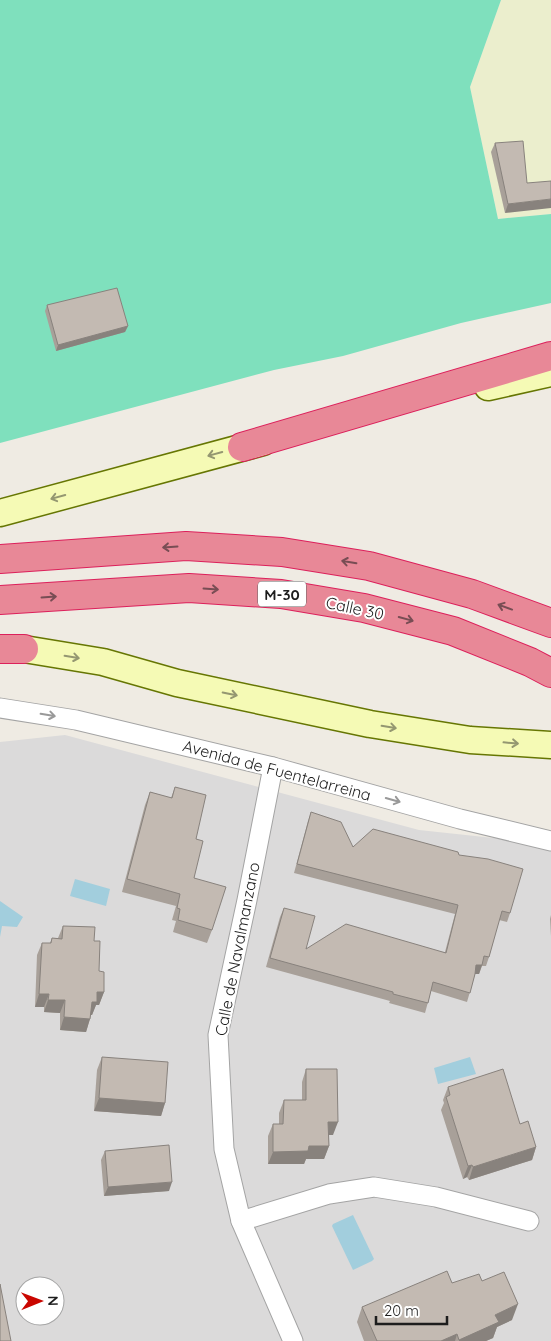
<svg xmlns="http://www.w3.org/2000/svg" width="551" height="1341" font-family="Quicksand,sans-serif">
<rect width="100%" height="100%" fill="#efebe3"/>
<!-- residential -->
<path fill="#dbdada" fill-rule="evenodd" d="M65,735L419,830L551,844V1341H0V742ZM25,1286H55V1316H25Z"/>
<!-- farmland -->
<path fill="#ebeecd" d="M501,0H551V214L498,219L470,87Z"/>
<!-- pitch -->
<path fill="#7fe0bd" d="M0,0H501L470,87L498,219L551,214V303L461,323L343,356L274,370L0,443Z"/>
<!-- water -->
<g fill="#a2cedd">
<path d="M75,879L110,889L106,906L70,896Z"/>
<path d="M0,901L23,917L17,927L2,926L0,937Z"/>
<path d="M470,1057L476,1074L438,1084L434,1068Z"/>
<path d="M353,1215L374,1259L372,1261L353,1270L332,1226L333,1224Z"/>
</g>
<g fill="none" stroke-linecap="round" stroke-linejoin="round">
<!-- street casing -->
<g stroke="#a4a4a4" stroke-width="21">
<g id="street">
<path d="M0,708L76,720L273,767L460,819L551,841"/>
<path d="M273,767L247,900L218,1035L224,1149L241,1221L293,1341"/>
<path d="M241,1221L329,1194L374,1187L436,1197L529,1221"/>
</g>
</g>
<!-- secondary casing -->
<g stroke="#667603" stroke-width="29">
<g id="secondary">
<path d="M488,387L551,373"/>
<path d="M0,513L263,442"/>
<path d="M24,649L103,662L177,683L370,724L470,740L551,745"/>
</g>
</g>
<!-- highway casing -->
<g stroke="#dc205b" stroke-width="30">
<g id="highway">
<path d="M242,447L551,356"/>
<path d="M0,559L186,546L282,552L369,566L472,594L551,623"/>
<path d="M0,600L189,588L281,594L364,608L453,631L530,662L551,673"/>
<path d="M0,649H24"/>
</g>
</g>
<!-- street -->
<use href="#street" stroke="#fff" stroke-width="19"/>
<!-- secondary -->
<use href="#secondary" stroke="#f5fab5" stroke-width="26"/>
<!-- highway -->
<use href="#highway" stroke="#e88897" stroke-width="28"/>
</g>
<!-- wall -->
<g fill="#a8a099">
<path d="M495,143L527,183L505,213L491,152Z"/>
<path d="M47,305L128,326L125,332L56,351L45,311Z"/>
<path d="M175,787L196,839L194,878L212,930L207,943L173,932L176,921L172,920L176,906L122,892L145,805L150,792L171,798Z"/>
<path d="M311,812L353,847L459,855L510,913L507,922L499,920L489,957L486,966H482L479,974H475L467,1002L431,991L425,1013L389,1003L390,1001L266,967L280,917L284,908L306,949L445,952L455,914L294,873L308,821Z"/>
<path d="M551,915V936L550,919Z"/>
<path d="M63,926L94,941L99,971L104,992L99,1005H96L92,1015H91L86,1032L60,1030V1013L44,1012V1007H35L37,955L42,943H50L52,938H58Z"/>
<path d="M102,1057L165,1103L161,1116L94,1111L97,1070Z"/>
<path d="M306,1069L333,1135H329V1146L324,1159H306L304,1164H268V1136L273,1124H279V1113L284,1100H302V1082Z"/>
<path d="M448,1087L520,1124L536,1147L532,1160L469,1180L467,1177L463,1179L441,1110L444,1103L443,1100Z"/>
<path d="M105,1151L169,1191L104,1196L101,1160Z"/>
<path d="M482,1281L512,1320L497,1327L493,1338L486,1341H364L357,1322L362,1307L452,1283Z"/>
</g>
<!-- shaded-wall -->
<g fill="#88827d">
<path d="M551,199V208L505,213L508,204Z"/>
<path d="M128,326L125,332L56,351L58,345Z"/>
<path d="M476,965H482L479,974H472Z"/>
<path d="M97,992H104L99,1005H96L92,1015L87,1014L92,1002Z"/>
<path d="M39,994H49L44,1007H35Z"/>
<path d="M48,1000H65L60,1013L44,1012Z"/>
<path d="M64,1017L90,1019L86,1032L60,1030Z"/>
<path d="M99,1098L165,1103L161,1116L94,1111Z"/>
<path d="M328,1122H338L333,1135H324Z"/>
<path d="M309,1146H329L324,1159H306L304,1164H268L273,1152Z"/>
<path d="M536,1147L532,1160L469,1180L473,1167Z"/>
<path d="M472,1165L467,1177L463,1179L468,1166Z"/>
<path d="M172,1182L169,1191L104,1196L108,1187Z"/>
<path d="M518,1304L512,1320L497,1327L493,1338L486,1341H459V1340L495,1315Z"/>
<path d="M457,1334L455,1341H441Z"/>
</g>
<!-- building -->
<g fill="#c3bab2" stroke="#88827d">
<path d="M523,141L527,183L551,181V199L508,204L495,143Z"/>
<path d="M117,288L128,326L58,345L47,305Z"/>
<path d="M175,787L206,795L196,839L203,841L194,878L226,887L212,930L178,920L180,909L177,908L180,894L127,879L150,792L172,798Z"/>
<path d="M311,812L341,822L353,847L373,829L458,852L459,855L488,859L523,869L510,913L502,911L489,957L484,956L482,965H476L475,974L470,993L433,982L428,1003L393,994V992L270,958L284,908L315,916L306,949L346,924L446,953L458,905L297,864Z"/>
<path d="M63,926L95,927L94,941H100L99,971L104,972V992H97V1002H92L90,1019L64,1017L65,1000H48L49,994H39L42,943H51L52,938L62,939Z"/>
<path d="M102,1057L168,1062L165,1103L99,1098Z"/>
<path d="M306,1069H337L338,1122H328L329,1146H309L308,1151L273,1152V1124H283L284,1100H306Z"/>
<path d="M503,1069L520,1124L528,1121L536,1147L473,1167L472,1165L468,1166L446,1097L450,1095L448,1087Z"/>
<path d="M169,1145L172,1182L108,1187L105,1151Z"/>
<path d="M447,1271L452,1283L479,1274L482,1281L504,1272L518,1304L495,1315L499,1322L459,1340L457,1334L441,1341H377L362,1307Z"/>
<path d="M0,1284L11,1341H0Z"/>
</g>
<!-- one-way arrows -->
<defs><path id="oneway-shaft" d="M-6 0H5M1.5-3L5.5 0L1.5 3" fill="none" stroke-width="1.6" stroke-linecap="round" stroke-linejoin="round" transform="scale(1.25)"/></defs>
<g stroke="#949771">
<use href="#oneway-shaft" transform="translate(215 454) rotate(165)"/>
<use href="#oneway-shaft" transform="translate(58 497) rotate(165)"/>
<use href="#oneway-shaft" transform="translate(72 657) rotate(9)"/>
<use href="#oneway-shaft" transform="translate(230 694) rotate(12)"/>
<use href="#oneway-shaft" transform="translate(389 727) rotate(9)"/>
<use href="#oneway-shaft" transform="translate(511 743) rotate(5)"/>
</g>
<g stroke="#784d54">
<use href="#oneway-shaft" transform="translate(170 547) rotate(176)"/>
<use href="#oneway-shaft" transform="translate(349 562) rotate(-171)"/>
<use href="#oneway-shaft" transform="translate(211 589) rotate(4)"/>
<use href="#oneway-shaft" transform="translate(49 597) rotate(-4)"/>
<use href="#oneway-shaft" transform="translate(505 607) rotate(-160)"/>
<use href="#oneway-shaft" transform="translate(406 619) rotate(15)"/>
</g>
<g stroke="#999">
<use href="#oneway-shaft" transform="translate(48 715) rotate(9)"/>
<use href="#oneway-shaft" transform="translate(393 800) rotate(16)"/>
</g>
<g text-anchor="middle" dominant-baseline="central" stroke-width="4" stroke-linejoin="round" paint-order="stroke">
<!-- shield labels -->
<rect fill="#fff" stroke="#616161" stroke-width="1" x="258" y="581.5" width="48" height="25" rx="4"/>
<g font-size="15" font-weight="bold" fill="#1d1d1d">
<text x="282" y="594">M-30</text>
</g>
<!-- street labels -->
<g font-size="16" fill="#1d1d1d" stroke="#fff">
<text transform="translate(355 608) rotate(12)">Calle 30</text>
<text transform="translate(277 770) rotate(15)">Avenida de Fuentelarreina</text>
<text transform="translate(237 949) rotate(-79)">Calle de Navalmanzano</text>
</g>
</g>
<!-- north arrow -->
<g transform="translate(40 1301) rotate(89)"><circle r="24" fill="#ffffff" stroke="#a5a5a5"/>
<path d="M0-4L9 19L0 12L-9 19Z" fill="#ca0600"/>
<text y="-8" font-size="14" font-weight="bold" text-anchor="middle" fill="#1d1d1d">N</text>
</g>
<!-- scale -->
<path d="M376 1316v8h71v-8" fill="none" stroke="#1d1d1d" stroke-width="2.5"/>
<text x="384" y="1316" font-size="15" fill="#1d1d1d" stroke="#ffffff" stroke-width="4" paint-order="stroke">20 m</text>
</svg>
